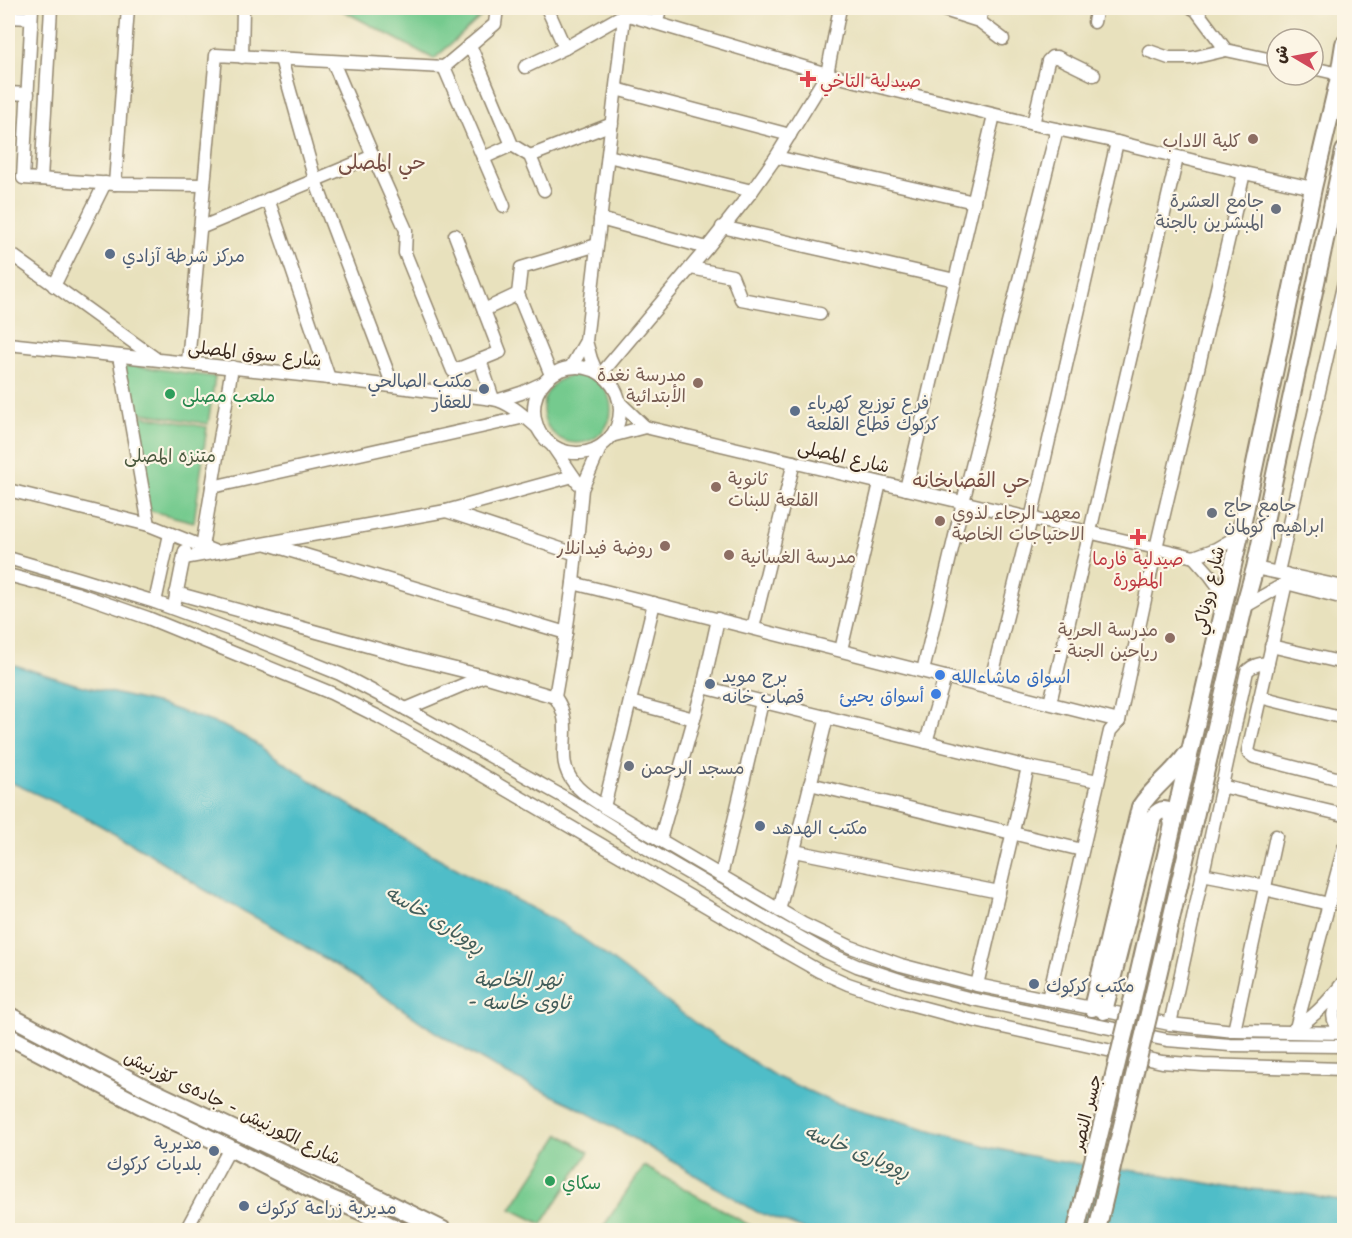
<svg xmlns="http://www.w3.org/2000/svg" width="1352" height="1238" font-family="'Playpen Sans','Playpen Sans Arabic',sans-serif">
<rect width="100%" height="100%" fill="#fcf5e5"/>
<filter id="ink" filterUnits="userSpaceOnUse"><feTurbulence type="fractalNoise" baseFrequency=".0167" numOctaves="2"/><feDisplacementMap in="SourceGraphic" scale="12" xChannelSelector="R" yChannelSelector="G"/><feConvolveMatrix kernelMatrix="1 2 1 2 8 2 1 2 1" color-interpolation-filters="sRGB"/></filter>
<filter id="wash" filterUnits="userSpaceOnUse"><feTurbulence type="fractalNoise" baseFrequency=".008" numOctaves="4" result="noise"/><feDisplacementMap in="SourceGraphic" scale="24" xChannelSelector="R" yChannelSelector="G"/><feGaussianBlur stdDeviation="1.35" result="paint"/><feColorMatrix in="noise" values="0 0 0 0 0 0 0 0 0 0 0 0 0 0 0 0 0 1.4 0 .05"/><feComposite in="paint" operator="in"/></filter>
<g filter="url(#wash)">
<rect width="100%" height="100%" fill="#e8e1bd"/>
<!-- green -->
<g fill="#75ca8e" stroke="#587a56" stroke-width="1.5">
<path d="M338,8H484V14L434,59Z"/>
<path d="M121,364L215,377L208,424L131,411Z"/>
<circle cx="577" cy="409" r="34"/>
<path d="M132,414L207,427L194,522L147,510Z"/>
<path d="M560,1134L589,1152L542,1224L511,1209Z"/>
<path d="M644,1166L758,1230H601Z"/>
</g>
<!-- water -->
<path fill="#4fbdc8" stroke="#457473" stroke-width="1.5" d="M8,663L75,684L163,705L223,726L247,738L330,793L406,840L472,877L560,923L596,948L703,1029L775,1076L833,1102L993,1148L1055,1161L1159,1174L1233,1188L1293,1192L1344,1201V1230H806L757,1212L635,1139L573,1105L506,1074L437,1033L366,984L273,927L203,889L147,852L112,832L70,809L8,781Z"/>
</g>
<g filter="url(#ink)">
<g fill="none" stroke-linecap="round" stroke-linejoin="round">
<!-- minor casing -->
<g stroke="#92866e" stroke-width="15">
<g id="minor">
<path d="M32,8L23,178L115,184L204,185"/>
<path d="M547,8L565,48"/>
<path d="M938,8L979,21L1003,39"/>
<path d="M1192,8L1196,10L1226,50L1277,61"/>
<path d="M8,17L31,18"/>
<path d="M979,21L983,8"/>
<path d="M657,22L660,8"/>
<path d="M1094,22L1097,8"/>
<path d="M470,45L512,145L530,156L544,190"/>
<path d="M1149,51L1169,58H1192L1226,50"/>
<path d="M242,57L243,8"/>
<path d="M281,59L315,180L393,386"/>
<path d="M333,62L373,156L406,230L405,253L453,371L500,352L455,235"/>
<path d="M444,67L504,206"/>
<path d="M525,67L565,48L625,14L827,74L1033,124L1117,142L1244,173L1313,188"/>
<path d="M1313,68L1339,74"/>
<path d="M616,89L790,135"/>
<path d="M8,93L28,94"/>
<path d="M1033,124L1048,61L1052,57H1057L1094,75"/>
<path d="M530,156L612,124"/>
<path d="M608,156L752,191"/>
<path d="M776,157L974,202"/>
<path d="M483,158L512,145"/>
<path d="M41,179L51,8"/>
<path d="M115,184L128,8"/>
<path d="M268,199L329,378"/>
<path d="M600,219L707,248"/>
<path d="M722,227L955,280"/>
<path d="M200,228L373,156"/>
<path d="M8,252L155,358"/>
<path d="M691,268L732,276L741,299L820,314"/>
<path d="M54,286L105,183"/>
<path d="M484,310L518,294"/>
<path d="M8,344L329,378L493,399C510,402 525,417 538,428"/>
<path d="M119,356L149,525"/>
<path d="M480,360L493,399"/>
<path d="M188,362L216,55L444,67L495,24L497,8"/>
<path d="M571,367L586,341"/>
<circle cx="577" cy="410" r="43"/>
<path d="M596,371L591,359L586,341L625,9"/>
<path d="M601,374L707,248L752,191L776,157L827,74L840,8"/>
<path d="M551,375L518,294L521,268L597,245"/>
<path d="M499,400L521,393L543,383"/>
<path d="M620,403L645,427"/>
<path d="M611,436L645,427L1194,557L1216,549L1240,535"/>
<path d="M552,445L578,483"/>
<path d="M212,487L525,417"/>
<path d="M906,489L994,115"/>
<path d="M8,490L149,525L216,552"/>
<path d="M446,511L576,554"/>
<path d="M268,544L566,633"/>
<path d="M201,553L232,367"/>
<path d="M1194,557L1210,575L1226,597"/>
<path d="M8,558L80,579L155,602L234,631L340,674L406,709L569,800L659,856L776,924L826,952L857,966L909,983L972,999L1167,1040L1230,1045L1344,1046"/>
<path d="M184,558L446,511L573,476"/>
<path d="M1255,568L1344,587"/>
<path d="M1278,572L1344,282"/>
<path d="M1286,574V583L1248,751L1250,754L1254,757L1344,780"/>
<path d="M8,575L76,593L148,618L331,693L379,717L456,760L766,941L819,971L848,984L902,1002L966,1019L1162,1062L1203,1065L1344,1069"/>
<path d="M573,583L1119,721"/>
<path d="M176,593L411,658L484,676L555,697C578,728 551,755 574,783C581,793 594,800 604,807L803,924L851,947L901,965L977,985L1170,1024L1234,1031L1344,1033"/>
<path d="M175,601L185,551"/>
<path d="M155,602L170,534"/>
<path d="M1244,607L1286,583L1344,598"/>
<path d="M753,628L794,462"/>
<path d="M1271,646L1344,663"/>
<path d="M841,650L880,483"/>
<path d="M923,671L963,502L1057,129"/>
<path d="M703,687L1028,767L1098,781"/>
<path d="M989,688L1031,519L1117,142"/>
<path d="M555,697L566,633L573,583L582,489L601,446"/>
<path d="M1260,697L1344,718"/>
<path d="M630,702L694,719"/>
<path d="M1050,703L1177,158"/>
<path d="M406,709L484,676"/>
<path d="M926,742L945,677"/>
<path d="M810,784L1082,850"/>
<path d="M1221,786L1344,815"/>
<path d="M604,807L654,603"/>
<path d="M660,840L703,687L718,619"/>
<path d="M794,851L999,892"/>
<path d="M1202,874L1265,886"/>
<path d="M721,876L762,702"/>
<path d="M1264,889L1329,904"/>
<path d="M779,911L827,717"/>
<path d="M977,985L1028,767"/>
<path d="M1048,999L1110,731L1119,721L1156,548L1244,173"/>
<path d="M1170,1024L1247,671C1253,665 1259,664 1268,663"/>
<path d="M1296,1028L1344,847"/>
<path d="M1294,1029C1315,1017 1330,1000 1344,981"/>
<path d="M1234,1031L1276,836"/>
<path d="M1343,1033C1327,1018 1333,1009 1344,995"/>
<path d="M186,1230L230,1148"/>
</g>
</g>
<!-- major casing -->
<g stroke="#92866e" stroke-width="20">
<g id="major">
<path d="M1132,1002L1240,535L1313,188L1338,82L1344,44"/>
<path d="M1151,1005L1244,607L1255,568L1344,151"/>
<path d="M1092,1008L1140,807C1153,787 1173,774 1186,755"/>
<path d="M1104,1011L1153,817C1158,811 1163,808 1170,812L1173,825"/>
<path d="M8,1015L146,1088L358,1188L443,1230"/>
<path d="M8,1036L138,1104L230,1148L320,1194L360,1211L399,1230"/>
</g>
</g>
<!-- minor -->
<use href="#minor" stroke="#fff" stroke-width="12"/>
<!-- major -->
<use href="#major" stroke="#fff" stroke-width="16"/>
<!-- major-bridge casing -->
<g stroke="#92866e" stroke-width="20" stroke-linecap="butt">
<g id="major-bridge">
<path d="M1076,1230L1132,1002"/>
<path d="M1097,1230L1151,1005"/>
</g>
</g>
<!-- major-bridge -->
<use href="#major-bridge" stroke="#fff" stroke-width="16"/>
</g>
</g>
<!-- markers -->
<g fill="#e0444e" stroke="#fcf5e5" stroke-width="2">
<path d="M805 70h6v6h6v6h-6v6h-6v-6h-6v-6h6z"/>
<path d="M1135 528h6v6h6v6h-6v6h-6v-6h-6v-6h6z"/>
</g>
<g fill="#8d6e63" stroke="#fcf5e5" stroke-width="2">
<circle cx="1253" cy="139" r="6"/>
<circle cx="698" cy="383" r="6"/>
<circle cx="716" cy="487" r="6"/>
<circle cx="940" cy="521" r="6"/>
<circle cx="665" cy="546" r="6"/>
<circle cx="729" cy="555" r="6"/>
<circle cx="1170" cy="638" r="6"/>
</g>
<g fill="#6b7280" stroke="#fcf5e5" stroke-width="2">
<circle cx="1276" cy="209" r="6"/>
<circle cx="1212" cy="513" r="6"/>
<circle cx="629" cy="766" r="6"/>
</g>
<g fill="#5c6f8a" stroke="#fcf5e5" stroke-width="2">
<circle cx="110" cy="254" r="6"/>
<circle cx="484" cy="389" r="6"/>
<circle cx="795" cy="411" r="6"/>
<circle cx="710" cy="684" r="6"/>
<circle cx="760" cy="826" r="6"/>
<circle cx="1034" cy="984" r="6"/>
<circle cx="214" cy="1151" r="6"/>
<circle cx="244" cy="1206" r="6"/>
</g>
<g fill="#2e9e5b" stroke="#fcf5e5" stroke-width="2">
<circle cx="170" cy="394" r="6"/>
<circle cx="550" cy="1181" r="6"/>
</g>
<g fill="#3f7fe0" stroke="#fcf5e5" stroke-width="2">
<circle cx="940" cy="675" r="6"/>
<circle cx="936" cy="694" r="6"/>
</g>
<g text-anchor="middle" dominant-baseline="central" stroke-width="4.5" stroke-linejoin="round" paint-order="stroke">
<!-- health labels -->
<g font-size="18" fill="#be3a42" stroke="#fcf5e5" text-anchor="start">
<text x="820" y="79">صيدلية التاخي</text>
<text x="1138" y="557" text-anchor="middle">صيدلية فارما<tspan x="1138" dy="21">المطورة</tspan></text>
</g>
<!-- education labels -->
<g font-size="18" fill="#785e54" stroke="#fcf5e5" text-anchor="end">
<text x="1241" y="139">كلية الاداب</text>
<text x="686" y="373">مدرسة نغدة<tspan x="686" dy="21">الأبتدائية</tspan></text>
<text x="728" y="477" text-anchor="start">ثانوية<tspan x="728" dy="21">القلعة للبنات</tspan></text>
<text x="952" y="511" text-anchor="start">معهد الرجاء لذوي<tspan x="952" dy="21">الاحتياجات الخاصة</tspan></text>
<text x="653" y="546">روضة فيدانلار</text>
<text x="741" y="555" text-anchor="start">مدرسة الغسانية</text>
<text x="1158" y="628">مدرسة الحرية<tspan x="1158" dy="21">- رياحين الجنة</tspan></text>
</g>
<!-- worship labels -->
<g font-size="18" fill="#5b616d" stroke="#fcf5e5" text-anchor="start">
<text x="1264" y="199" text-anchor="end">جامع العشرة<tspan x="1264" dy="21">المبشرين بالجنة</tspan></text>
<text x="1224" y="503">جامع حاج<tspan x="1224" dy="21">ابراهيم كولمان</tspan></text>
<text x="641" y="766">مسجد الرحمن</text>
</g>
<!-- service labels -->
<g font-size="18" fill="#4e5e75" stroke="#fcf5e5" text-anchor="start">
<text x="122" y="254">مركز شرطة آزادي</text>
<text x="472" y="379" text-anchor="end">مكتب الصالحي<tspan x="472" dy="21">للعقار</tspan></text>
<text x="807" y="401">فرع توزيع كهرباء<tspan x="807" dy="21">كركوك قطاع القلعة</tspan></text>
<text x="722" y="674">برج مويد<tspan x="722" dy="21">قصاب خانه</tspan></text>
<text x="772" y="826">مكتب الهدهد</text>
<text x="1046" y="984">مكتب كركوك</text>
<text x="202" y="1141" text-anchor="end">مديرية<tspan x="202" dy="21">بلديات كركوك</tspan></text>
<text x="256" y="1206">مديرية زراعة كركوك</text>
</g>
<!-- street labels -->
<g font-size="18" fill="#3b2a1e" stroke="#fcf5e5">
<text transform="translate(255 352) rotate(6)">شارع سوق المصلى</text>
<text transform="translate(844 455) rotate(13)">شارع المصلى</text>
<text transform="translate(1207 590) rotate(-77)">شارع روناكي</text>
<text transform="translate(233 1106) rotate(26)">شارع الكورنيش - جادەی کۆرنیش</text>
<text transform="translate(1085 1112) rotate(-76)">جسر النصر</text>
</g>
<!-- leisure labels -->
<g font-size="18" fill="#27864d" stroke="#fcf5e5" text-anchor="start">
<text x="182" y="394">ملعب مصلى</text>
<text x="562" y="1181">سكاي</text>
</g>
<!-- park labels -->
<g font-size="18" fill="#4c5a40" stroke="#fcf5e5">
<text x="170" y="454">متنزه المصلى</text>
</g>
<!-- shop labels -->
<g font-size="18" fill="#366cbe" stroke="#fcf5e5" text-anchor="start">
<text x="952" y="675">اسواق ماشاءالله</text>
<text x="924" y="694" text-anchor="end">أسواق يحيئ</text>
</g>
<!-- neighbourhood labels -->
<g font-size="20" fill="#764e44" stroke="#fcf5e5">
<text x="382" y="161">حي المصلى</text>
<text x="971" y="479">حي القصابخانه</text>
</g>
<!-- water labels -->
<g font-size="20" font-style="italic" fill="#425d5a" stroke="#fcf5e5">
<text transform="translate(436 918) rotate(31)">ڕووباری خاسە</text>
<text x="518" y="978">نهر الخاصة<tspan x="518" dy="23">- ئاوی خاسە</tspan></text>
<text transform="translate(858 1150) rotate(22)">ڕووباری خاسە</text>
</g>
</g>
<!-- margin -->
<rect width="1352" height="1238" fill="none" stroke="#fcf5e5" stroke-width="30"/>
<!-- north arrow -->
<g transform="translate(1295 57) rotate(280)"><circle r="28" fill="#fcf5e5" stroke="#afa495" stroke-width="1.5"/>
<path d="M0-4.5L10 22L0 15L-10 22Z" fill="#d1495b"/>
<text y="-9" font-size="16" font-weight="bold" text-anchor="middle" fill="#3b2a1e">ش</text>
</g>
</svg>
